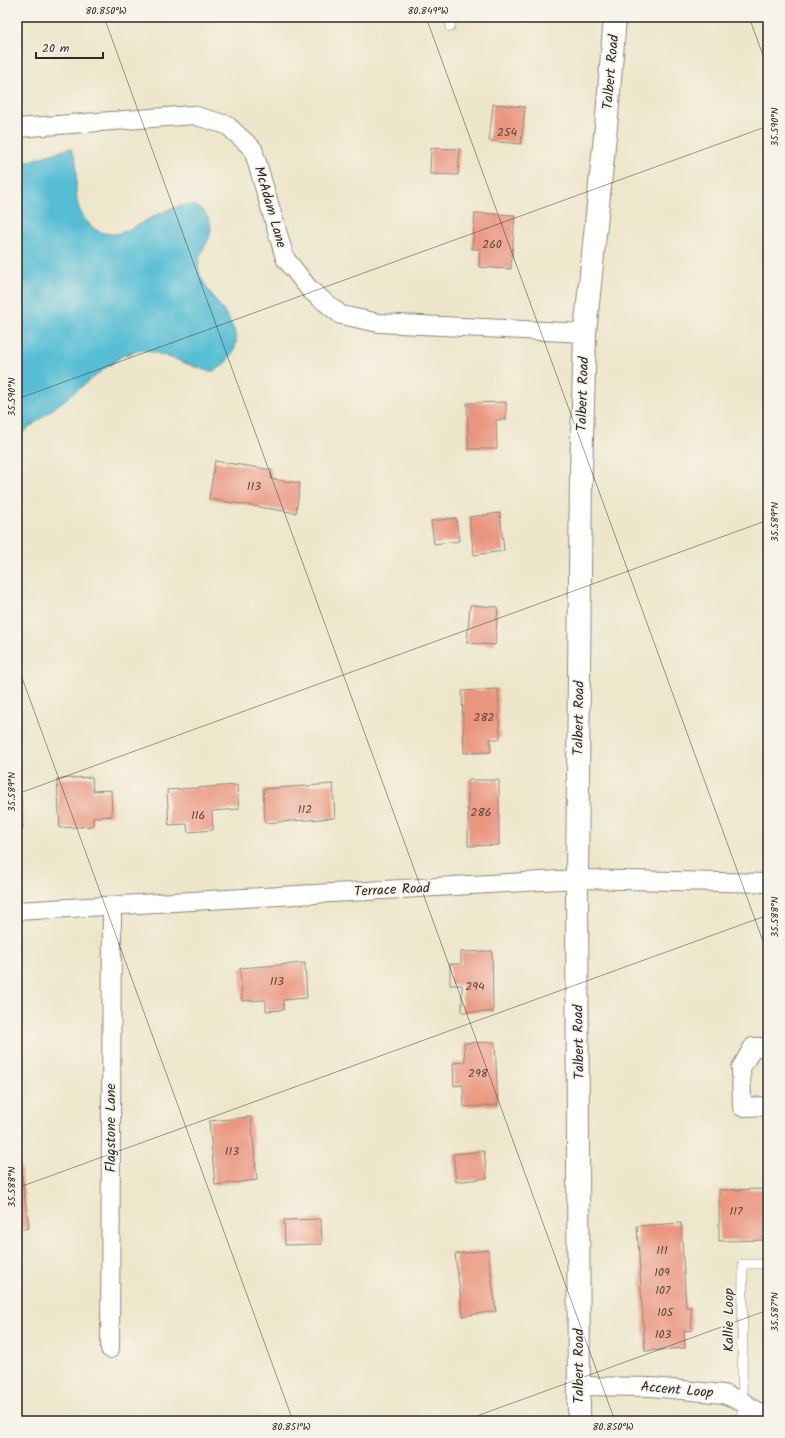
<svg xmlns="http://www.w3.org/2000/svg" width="785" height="1438" font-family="Kalam,sans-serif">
<rect width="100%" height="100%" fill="#f7f3e8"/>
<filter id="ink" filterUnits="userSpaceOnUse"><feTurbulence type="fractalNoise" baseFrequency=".025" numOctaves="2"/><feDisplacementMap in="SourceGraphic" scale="8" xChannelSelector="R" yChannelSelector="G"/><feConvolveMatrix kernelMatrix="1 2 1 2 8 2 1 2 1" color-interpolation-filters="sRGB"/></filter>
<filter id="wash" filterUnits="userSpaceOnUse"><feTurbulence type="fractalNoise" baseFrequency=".012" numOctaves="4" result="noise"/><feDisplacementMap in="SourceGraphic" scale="16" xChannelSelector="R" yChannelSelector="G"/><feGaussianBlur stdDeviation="0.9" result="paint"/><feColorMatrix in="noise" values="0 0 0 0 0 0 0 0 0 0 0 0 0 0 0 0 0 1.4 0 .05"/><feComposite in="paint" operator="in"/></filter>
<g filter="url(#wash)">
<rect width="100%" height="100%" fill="#ede6ca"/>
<!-- water -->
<path fill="#57bed4" stroke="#417480" d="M70,148C86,168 64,198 89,224C94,230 101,233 110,234C133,237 182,187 204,212C224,236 194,247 199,271C205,295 237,318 236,342C236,347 233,353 230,356C225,365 220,369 210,372L163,355L146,350L138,351L122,356L108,366L17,437V170L21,164Z"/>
<g id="blocks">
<!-- building -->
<g fill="#ea957f">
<path d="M493,104L525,107L521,144L489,141Z"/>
<path d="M431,148L460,149L458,175L430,174Z"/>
<path d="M475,213L515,215L511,269L479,267L480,249H472Z"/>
<path d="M506,402V420H496L497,449H468L467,403Z"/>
<path d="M215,461L272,470L271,479L300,483L296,513L209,499Z"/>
<path d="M500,513L504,551L474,555L469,517Z"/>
<path d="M456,518L459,541L434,544L431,521Z"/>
<path d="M470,605L498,607L495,645L467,643Z"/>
<path d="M498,689L500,739H490L491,752L464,753L462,691Z"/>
<path d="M92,777L93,791L111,790L112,816L93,817V826L60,828L57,779Z"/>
<path d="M468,780H499V845L468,846Z"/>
<path d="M333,784L335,818L265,823L263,789Z"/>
<path d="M237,785L239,809L212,811L213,830L188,832L187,824L169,825L167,790Z"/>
<path d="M17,797H21L23,829L17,830Z"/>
<path d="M492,951L493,1012H462V985H450V964H461V952Z"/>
<path d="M305,963L307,998L283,1000L284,1010L266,1011V1000L242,1001L240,968Z"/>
<path d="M495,1042L498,1105L464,1107L463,1085L454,1086L453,1063L465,1062L464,1043Z"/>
<path d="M251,1117L257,1180L215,1185L209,1121Z"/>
<path d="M484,1151L487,1178L456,1182L453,1154Z"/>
<path d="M19,1156L29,1228L17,1230V1157Z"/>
<path d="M768,1189V1240L719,1241V1190Z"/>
<path d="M321,1219L322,1244L285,1245L284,1220Z"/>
<path d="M681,1223L686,1307H691L692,1330L684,1331L685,1348L645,1351L637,1226Z"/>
<path d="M488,1250L496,1311L463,1316L455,1254Z"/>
</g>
</g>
</g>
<g filter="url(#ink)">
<use href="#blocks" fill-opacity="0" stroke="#8c887a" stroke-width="1"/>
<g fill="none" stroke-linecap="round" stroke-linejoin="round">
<!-- service casing -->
<g stroke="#8c887a" stroke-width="10">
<g id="service">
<path d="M450,27L453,17"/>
<path d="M742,1421L743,1264H768"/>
</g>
</g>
<!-- minor casing -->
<g stroke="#8c887a" stroke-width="20">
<g id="minor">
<path d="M17,128L193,115L227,125L253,149L285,258L310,290L341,315L379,323L585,333"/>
<path d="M17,911L577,879L768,883"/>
<path d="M768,1047H753L741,1068L742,1107L768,1106"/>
<path d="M110,1349L112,907"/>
<path d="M579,1386L652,1387L723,1394L742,1401L768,1420"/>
</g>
</g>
<!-- tertiary casing -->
<g stroke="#8c887a" stroke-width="24">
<path id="tertiary" d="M579,1421L577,879L581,473L585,333L607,116L615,17"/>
</g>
<!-- service -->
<use href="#service" stroke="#fff" stroke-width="9"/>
<!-- minor -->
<use href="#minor" stroke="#fff" stroke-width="18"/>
<!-- tertiary -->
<use href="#tertiary" stroke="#fff" stroke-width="22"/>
</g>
</g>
<!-- ticks -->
<path fill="none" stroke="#2b2b2b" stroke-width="1" stroke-opacity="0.45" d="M104,17L615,1421M426,17L768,955M749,17L768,69M17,399L768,126M17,664L293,1421M17,794L768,520M17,1188L768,915M463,1421L768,1310"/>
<g text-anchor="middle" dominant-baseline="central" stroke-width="3.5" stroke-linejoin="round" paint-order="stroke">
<!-- number labels -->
<g font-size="12" fill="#5b4640">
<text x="507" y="132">254</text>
<text x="492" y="244">260</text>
<text x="254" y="486">113</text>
<text x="484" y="717">282</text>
<text x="305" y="809">112</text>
<text x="481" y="812">286</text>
<text x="198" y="815">116</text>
<text x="277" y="981">113</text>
<text x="475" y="986">294</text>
<text x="478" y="1073">298</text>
<text x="232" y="1151">113</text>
<text x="736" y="1211">117</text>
<text x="662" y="1250">111</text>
<text x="662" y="1272">109</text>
<text x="663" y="1290">107</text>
<text x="665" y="1312">105</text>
<text x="663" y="1334">103</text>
</g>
<!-- street labels -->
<g font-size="14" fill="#2b2b2b" stroke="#f7f3e8">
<text transform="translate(611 72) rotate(-85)">Talbert Road</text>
<text transform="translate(270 207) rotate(74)">McAdam Lane</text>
<text transform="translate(583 394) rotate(-88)">Talbert Road</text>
<text transform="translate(579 718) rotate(-89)">Talbert Road</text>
<text transform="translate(392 890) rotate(-3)">Terrace Road</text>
<text transform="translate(579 1042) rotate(-91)">Talbert Road</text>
<text transform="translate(111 1128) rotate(-90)">Flagstone Lane</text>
<text transform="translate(729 1320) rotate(-90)">Kallie Loop</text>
<text transform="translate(579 1366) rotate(-90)">Talbert Road</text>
<text transform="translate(677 1390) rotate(5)">Accent Loop</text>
</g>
</g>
<!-- margin -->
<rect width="785" height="1438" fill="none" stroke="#f7f3e8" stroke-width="44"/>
<!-- scale -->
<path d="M36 52v6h67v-6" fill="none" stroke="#2b2b2b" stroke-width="2"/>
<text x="42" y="52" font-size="12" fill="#2b2b2b" stroke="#f7f3e8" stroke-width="3" paint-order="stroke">20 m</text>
<rect x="22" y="22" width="741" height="1394" fill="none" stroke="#2b2b2b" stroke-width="1.5"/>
<g font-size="10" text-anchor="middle" fill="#2b2b2b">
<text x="106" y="14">80.850°W</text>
<text x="428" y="14">80.849°W</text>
<text transform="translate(774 127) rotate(-90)" y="4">35.590°N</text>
<text transform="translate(11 397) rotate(-90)" y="4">35.590°N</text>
<text transform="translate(774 522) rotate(-90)" y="4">35.589°N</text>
<text transform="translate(11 792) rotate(-90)" y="4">35.589°N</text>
<text transform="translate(774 917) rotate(-90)" y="4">35.588°N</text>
<text transform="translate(11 1187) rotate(-90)" y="4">35.588°N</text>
<text transform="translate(774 1312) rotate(-90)" y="4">35.587°N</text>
<text x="291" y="1430">80.851°W</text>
<text x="613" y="1430">80.850°W</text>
</g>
</svg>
